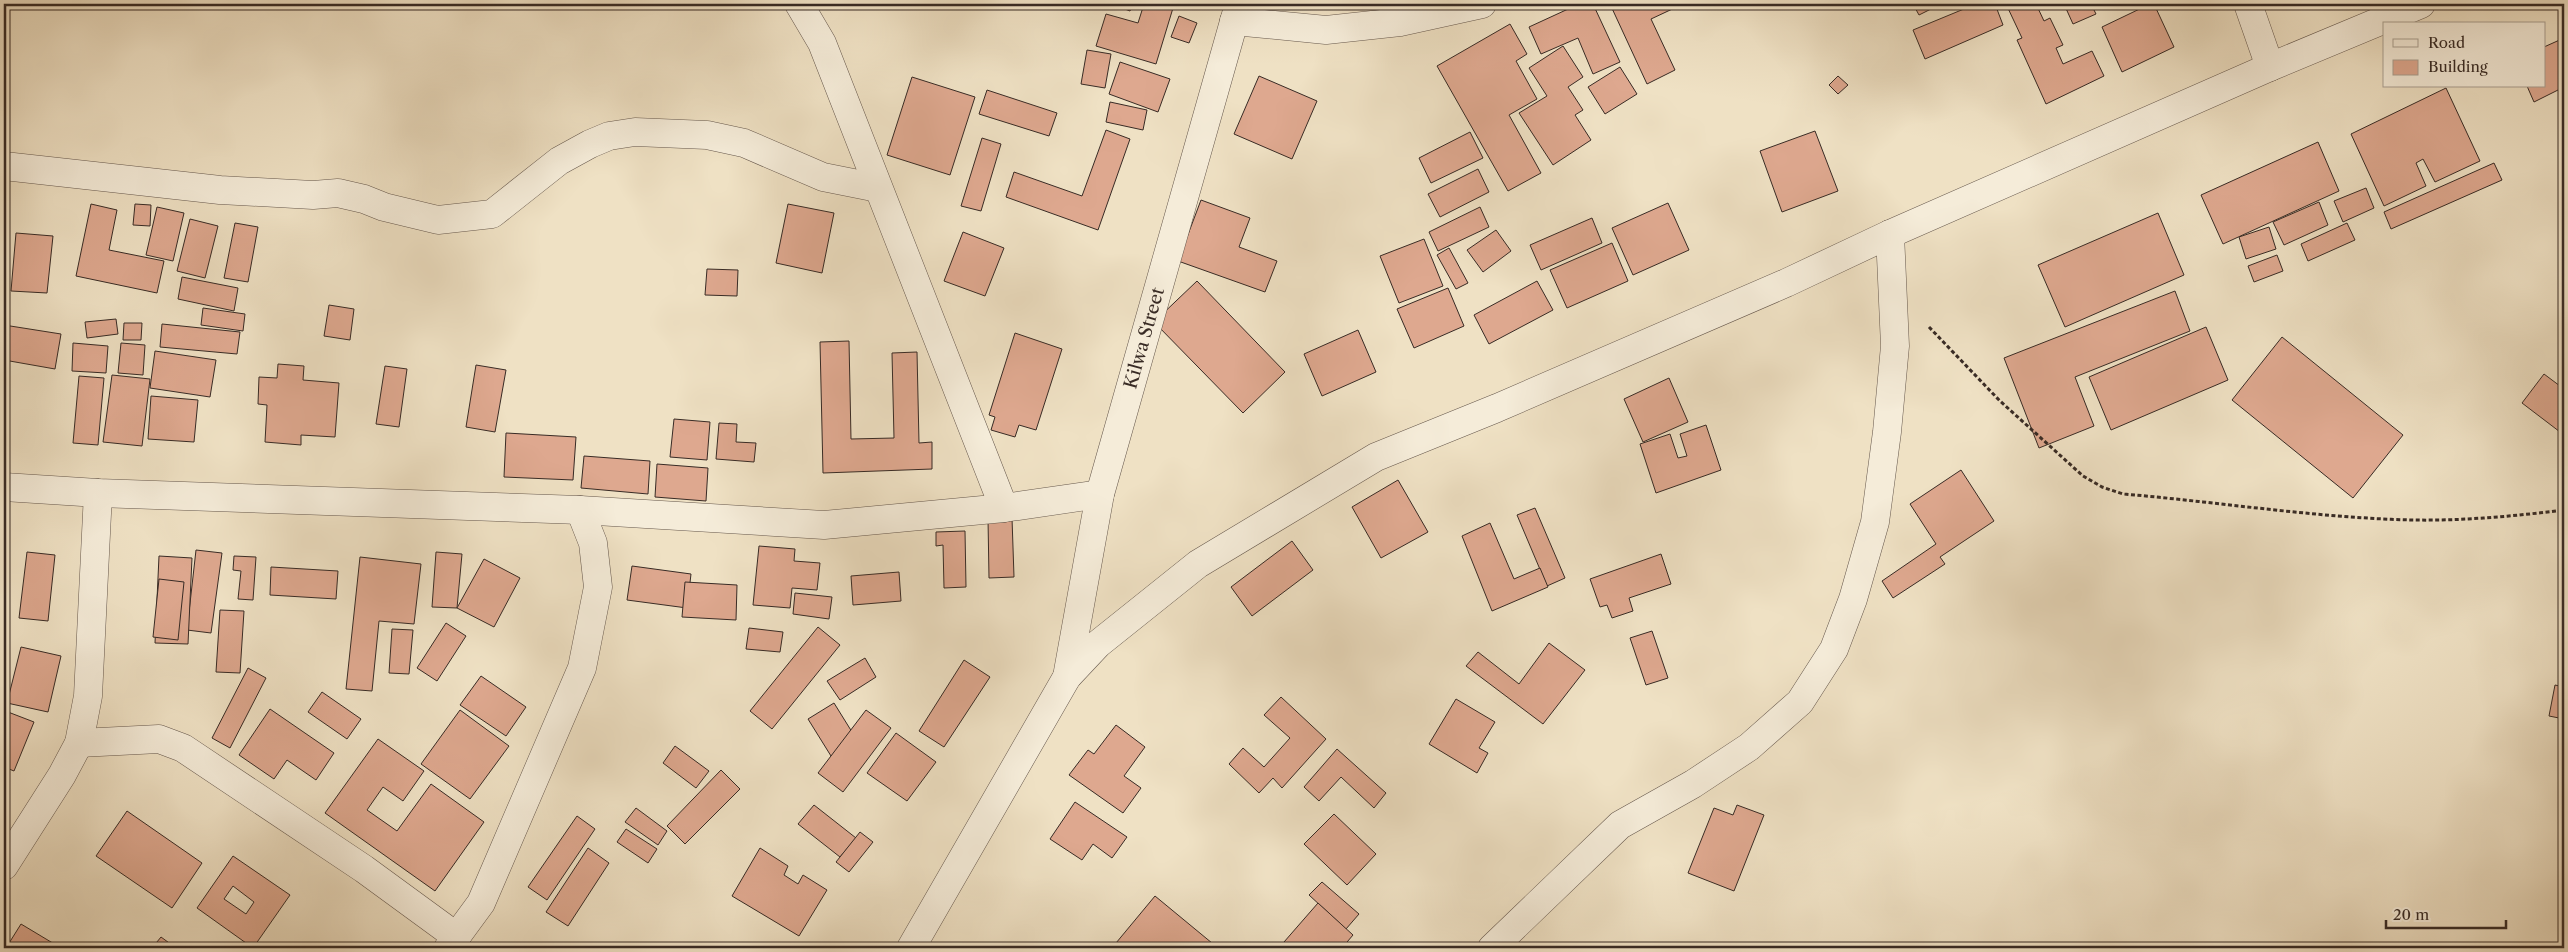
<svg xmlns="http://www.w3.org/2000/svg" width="2568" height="952" font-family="'Libre Caslon Text',serif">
<rect width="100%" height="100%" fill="#efe1c4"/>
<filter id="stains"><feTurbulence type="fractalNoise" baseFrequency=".004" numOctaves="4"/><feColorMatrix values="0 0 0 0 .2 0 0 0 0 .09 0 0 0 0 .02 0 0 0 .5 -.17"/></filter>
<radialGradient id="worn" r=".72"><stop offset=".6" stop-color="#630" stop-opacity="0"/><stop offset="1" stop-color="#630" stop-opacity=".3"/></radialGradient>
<!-- building -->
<g fill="#dea88f" stroke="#382b25" fill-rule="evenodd">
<path d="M1112,4H1133L1130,11Z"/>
<path d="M1144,4H1158L1173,8L1156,64L1096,46L1106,14L1138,23Z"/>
<path d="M1579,4H1593L1620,62L1593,74L1578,38L1541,54L1529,27Z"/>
<path d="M1610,4H1683L1651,19L1675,70L1647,84Z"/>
<path d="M1913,4H1941L1919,15Z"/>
<path d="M1976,4H1995L2003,25L1925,59L1913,30Z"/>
<path d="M2006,4H2036L2044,21L2050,18L2063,45L2056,48L2063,64L2092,51L2104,76L2046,104L2017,40L2022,38Z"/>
<path d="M2064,4H2091L2096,14L2073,24Z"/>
<path d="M2150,4H2154L2174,47L2122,72L2102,27Z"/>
<path d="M1179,16L1197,23L1189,43L1171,37Z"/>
<path d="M1510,24L1527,54L1516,61L1537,99L1509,115L1541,173L1508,191L1437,66Z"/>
<path d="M2564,38V87L2534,102L2527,86H2544V47Z"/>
<path d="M1563,46L1583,77L1568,87L1583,110L1575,115L1591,140L1553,165L1519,113L1547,96L1529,68Z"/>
<path d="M1087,50L1111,54L1105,88L1081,84Z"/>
<path d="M1120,62L1170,79L1158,112L1109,94Z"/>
<path d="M1620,67L1637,94L1605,114L1588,87Z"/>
<path d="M1259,76L1317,101L1292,159L1234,134Z"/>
<path d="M1838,76L1848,85L1838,94L1829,85Z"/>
<path d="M912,77L975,97L950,175L887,155Z"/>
<path d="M2446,88L2480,161L2435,182L2423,159L2416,163L2426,186L2384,206L2351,134Z"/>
<path d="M987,90L1057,113L1049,136L979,114Z"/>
<path d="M1110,102L1147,110L1143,130L1106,122Z"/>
<path d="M1106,130L1130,139L1098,230L1006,197L1014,172L1082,196Z"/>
<path d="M1815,131L1838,191L1782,212L1760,151Z"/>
<path d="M1470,132L1483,158L1431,183L1419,158Z"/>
<path d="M982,138L1001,144L981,211L961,206Z"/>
<path d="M2318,142L2339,191L2223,244L2201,195Z"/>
<path d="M2494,163L2502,180L2391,229L2384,212Z"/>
<path d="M1478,169L1489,192L1440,217L1428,194Z"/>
<path d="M2366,188L2374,208L2343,222L2334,201Z"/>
<path d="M1201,200L1250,218L1239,247L1277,261L1265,292L1178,261Z"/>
<path d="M2319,202L2328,225L2284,245L2273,222Z"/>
<path d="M1668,203L1689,250L1633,275L1612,228Z"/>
<path d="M91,204L117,210L109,250L164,261L157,293L76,276Z"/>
<path d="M135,204L151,205L150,226L133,225Z"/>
<path d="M788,204L834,213L822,273L776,263Z"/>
<path d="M157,207L184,213L173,261L146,255Z"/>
<path d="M1480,207L1489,227L1438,251L1429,232Z"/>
<path d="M2158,213L2184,275L2065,327L2038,265Z"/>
<path d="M1592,218L1602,243L1541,270L1530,245Z"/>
<path d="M190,219L218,226L205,278L177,271Z"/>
<path d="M235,223L258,227L248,282L224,278Z"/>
<path d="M2347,223L2355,240L2308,261L2301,244Z"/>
<path d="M2269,227L2276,249L2246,259L2239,237Z"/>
<path d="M1496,230L1511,251L1483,272L1467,250Z"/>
<path d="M963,232L1004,248L985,296L944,281Z"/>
<path d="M16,233L53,236L47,293L11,291Z"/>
<path d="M1424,239L1443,286L1399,303L1380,256Z"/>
<path d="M1612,243L1628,281L1567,308L1550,270Z"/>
<path d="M1449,248L1468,283L1456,289L1437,255Z"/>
<path d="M2277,255L2283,271L2254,282L2248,266Z"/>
<path d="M707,269L738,270L737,296L705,295Z"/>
<path d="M182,277L238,288L234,311L178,299Z"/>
<path d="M1197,281L1285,372L1243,413L1154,322Z"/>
<path d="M1537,281L1553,310L1489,344L1474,315Z"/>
<path d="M1448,288L1464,326L1414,348L1397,309Z"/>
<path d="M2175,291L2190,331L2075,377L2094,426L2039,448L2004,358Z"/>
<path d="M329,305L354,309L350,340L324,336Z"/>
<path d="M203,308L245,314L243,331L201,325Z"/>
<path d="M116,319L118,334L87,338L85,322Z"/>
<path d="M124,323H142L141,340H123Z"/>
<path d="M162,324L240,332L237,354L160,347Z"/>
<path d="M4,325L61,334L55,369L4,360Z"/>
<path d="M2206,327L2228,380L2111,430L2089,377Z"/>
<path d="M1358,330L1376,372L1322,396L1304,354Z"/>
<path d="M1015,333L1062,349L1036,430L1019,425L1015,437L991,430L995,417L989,415Z"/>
<path d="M2282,337L2403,435L2353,498L2232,400Z"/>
<path d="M849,341L851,439L894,438L892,353L917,352L919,443L932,442V469L823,473L820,342Z"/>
<path d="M73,343L108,346L106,373L72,371Z"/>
<path d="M121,343L145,345L143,375L118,373Z"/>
<path d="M155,351L216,360L210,397L150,388Z"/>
<path d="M278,364L304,366L303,380L339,383L335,437L301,435V445L265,442L267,405L258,404L259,377L277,378Z"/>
<path d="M476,365L506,370L495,432L466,427Z"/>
<path d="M385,366L407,369L399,427L376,424Z"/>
<path d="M2544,374L2564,389V435L2522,403Z"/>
<path d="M112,375L150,379L142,446L103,442Z"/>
<path d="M79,376L104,378L98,445L73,443Z"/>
<path d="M1669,378L1688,422L1643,442L1624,399Z"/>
<path d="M151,396L198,400L194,442L148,439Z"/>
<path d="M674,419L710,422L707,460L670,457Z"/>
<path d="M719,423L737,424L736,442L756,443L754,462L716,459Z"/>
<path d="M1706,425L1721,470L1656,493L1640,444L1670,434L1678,458L1687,456L1680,434Z"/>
<path d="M506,433L576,437L573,480L504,477Z"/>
<path d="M584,456L650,461L648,494L581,488Z"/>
<path d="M657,464L708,468L706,501L655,497Z"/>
<path d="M1961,470L1994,521L1940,557L1945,564L1893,598L1882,581L1936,544L1910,504Z"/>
<path d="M1398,480L1428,532L1381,558L1352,507Z"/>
<path d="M1535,508L1565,578L1547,586L1517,515Z"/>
<path d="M1012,518L1014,577L989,578L988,519Z"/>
<path d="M1490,523L1514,579L1540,568L1548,587L1492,611L1462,536Z"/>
<path d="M965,531L966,587L944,588L943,545L936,546V532Z"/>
<path d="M1292,541L1313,570L1252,616L1231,587Z"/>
<path d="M759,546L795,549L794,561L820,563L817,590L792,588L790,608L753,605Z"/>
<path d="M196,550L222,553L211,633L187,630Z"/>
<path d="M27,552L55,555L48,621L19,618Z"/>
<path d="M436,552L462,554L457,608L432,607Z"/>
<path d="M1661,554L1671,584L1629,598L1633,611L1612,618L1607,605L1600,607L1590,579Z"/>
<path d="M159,556L192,558L188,644L155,643Z"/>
<path d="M234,556L256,557L253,600L238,599L241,571L233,570Z"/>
<path d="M360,557L421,564L414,624L379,621L372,691L346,689Z"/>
<path d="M484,559L520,578L494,627L457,608Z"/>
<path d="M632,566L691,574L687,608L627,600Z"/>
<path d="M271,567L338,571L336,599L270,595Z"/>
<path d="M899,572L901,601L853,605L851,576Z"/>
<path d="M159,579L184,582L178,640L153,637Z"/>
<path d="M685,582L737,585L736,620L682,617Z"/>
<path d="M795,593L832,597L829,619L793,614Z"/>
<path d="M220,610L244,611L240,673L216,672Z"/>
<path d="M446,623L466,636L437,681L417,668Z"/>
<path d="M818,627L840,645L772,729L750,711Z"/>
<path d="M749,628L783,632L780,652L746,649Z"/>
<path d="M392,629L413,630L409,674L389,673Z"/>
<path d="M1652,631L1668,678L1646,685L1630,638Z"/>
<path d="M1549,643L1585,670L1543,724L1466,666L1478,652L1519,684Z"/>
<path d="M21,647L61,656L48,712L7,703Z"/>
<path d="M865,658L876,677L840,700L827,681Z"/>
<path d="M964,660L990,677L944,747L919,731Z"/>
<path d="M248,668L266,678L230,748L212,738Z"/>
<path d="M481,676L526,707L506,736L460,705Z"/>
<path d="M2555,685L2564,687V719L2549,716Z"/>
<path d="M322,692L361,719L347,739L308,712Z"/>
<path d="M1281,697L1326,739L1282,788L1273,778L1259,793L1229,764L1243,748L1264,767L1290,738L1264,715Z"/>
<path d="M1456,699L1495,722L1479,748L1488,753L1477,773L1429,744Z"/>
<path d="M834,703L857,740L831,756L808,719Z"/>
<path d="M270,709L334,753L316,780L287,760L274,779L239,755Z"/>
<path d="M460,710L509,746L470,799L421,764Z"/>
<path d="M866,710L891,728L843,792L818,773Z"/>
<path d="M8,712L34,722L14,771L4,767V722Z"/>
<path d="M1116,725L1145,747L1124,776L1141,788L1123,813L1069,775L1088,750L1094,754Z"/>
<path d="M896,733L936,762L907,801L867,773Z"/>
<path d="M378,739L424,771L403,801L383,787L367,810L397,831L431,784L484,822L435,891L325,813Z"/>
<path d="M675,746L709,771L696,788L663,763Z"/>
<path d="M1337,749L1386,793L1374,808L1341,777L1319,801L1304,787Z"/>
<path d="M721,770L740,789L685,844L667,826Z"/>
<path d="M1075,802L1127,837L1112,858L1093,844L1082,860L1050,839Z"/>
<path d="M814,805L856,838L840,857L798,824Z"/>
<path d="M1737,805L1764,815L1734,891L1688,873L1714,808L1733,815Z"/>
<path d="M636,808L667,831L658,845L625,822Z"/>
<path d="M127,811L202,863L172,908L96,856Z"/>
<path d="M1334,814L1376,854L1347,885L1304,844Z"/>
<path d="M577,816L595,829L547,900L528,887Z"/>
<path d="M626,829L657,849L648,863L617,842Z"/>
<path d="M860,832L873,842L849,872L836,862Z"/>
<path d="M588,848L609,863L568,926L546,912Z"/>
<path d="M760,848L788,866L784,875L798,884L803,875L827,890L799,936L732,896Z"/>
<path d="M233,856L290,895L253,948L197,908ZM233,886L254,902L246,914L224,899Z"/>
<path d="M1322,882L1359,914L1346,929L1309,895Z"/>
<path d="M1155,896L1218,948H1123L1116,943Z"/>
<path d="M1318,903L1353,935L1342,948H1290L1284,942Z"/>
<path d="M21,924L61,948H6Z"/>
<path d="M161,937L176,948H152Z"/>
</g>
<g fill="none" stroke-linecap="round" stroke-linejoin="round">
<!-- street casing -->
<g stroke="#66584d" stroke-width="29">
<g id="street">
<path d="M799,4L822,43L1004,508"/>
<path d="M2248,4L2270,67"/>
<path d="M1234,21L1326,30L1400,22L1482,4"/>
<path d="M4,166L220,190L313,195L338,193L364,199L384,207L438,220L492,214L559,161L590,144L609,136L635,132L707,135L744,143L823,177L878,188"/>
<path d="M4,487L98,493L580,510L824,525L1004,508L1100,494"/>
<path id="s1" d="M1067,677L1100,494L1239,4"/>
<path d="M79,743L159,739L183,748L364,869L457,937"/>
<path d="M4,866L62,775L79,743L88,696L98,493"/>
<path d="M448,948L481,903L582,668L598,587L593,543L580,510"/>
<path d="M911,948L1067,677L1098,644L1198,564L1376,457L1497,408L1786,283L1890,234L2270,67L2421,4"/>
<path d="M1492,948L1620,825L1693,784L1749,747L1800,702L1834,649L1853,599L1875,522L1887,432L1895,346L1890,234"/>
</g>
</g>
<!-- path -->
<path stroke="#382b25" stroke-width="3" stroke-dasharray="4 2.5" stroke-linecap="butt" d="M1929,327L2000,401L2083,476L2102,487L2123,494C2220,502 2317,518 2413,520C2463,521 2515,516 2564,510"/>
<!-- street -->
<use href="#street" stroke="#f5ecd9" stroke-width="28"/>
</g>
<g text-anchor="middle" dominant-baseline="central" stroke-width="4.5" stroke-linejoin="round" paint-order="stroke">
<!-- street labels -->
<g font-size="18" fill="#382b25" stroke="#f5ecd9">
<text stroke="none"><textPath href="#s1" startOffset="348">Kilwa Street</textPath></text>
</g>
</g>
<!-- margin -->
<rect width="2568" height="952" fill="none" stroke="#efe1c4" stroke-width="20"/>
<rect x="5" y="5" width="2558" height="942" fill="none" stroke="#382b25" stroke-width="2.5"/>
<rect x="10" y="10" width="2548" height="932" fill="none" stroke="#382b25"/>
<!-- legend -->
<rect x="2383" y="22" width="162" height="65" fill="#f5ecd9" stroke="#a99f91"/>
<rect x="2393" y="39" width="25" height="8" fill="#f5ecd9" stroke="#a99f91"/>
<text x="2428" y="48" font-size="15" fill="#382b25">Road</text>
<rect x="2393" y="60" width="25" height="15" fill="#dea88f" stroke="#a99f91"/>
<text x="2428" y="72" font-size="15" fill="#382b25">Building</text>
<!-- scale -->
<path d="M2386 920v8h120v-8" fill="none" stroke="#382b25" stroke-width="2.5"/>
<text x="2393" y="920" font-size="15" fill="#382b25" stroke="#f5ecd9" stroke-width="4" paint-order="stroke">20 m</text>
<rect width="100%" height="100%" filter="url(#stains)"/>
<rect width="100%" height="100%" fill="url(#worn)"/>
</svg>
